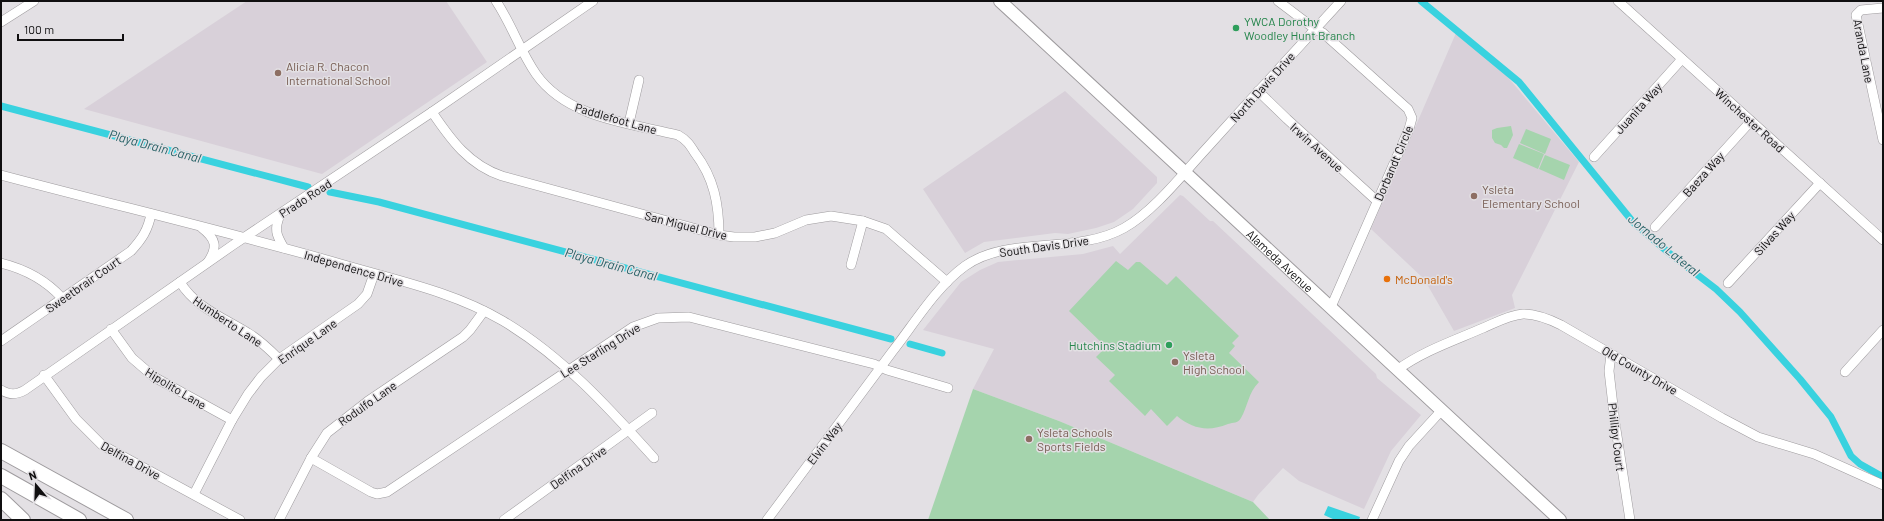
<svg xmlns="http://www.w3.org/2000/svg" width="1884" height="521" font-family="Barlow,sans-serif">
<rect width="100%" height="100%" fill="#e3e0e4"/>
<!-- built -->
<g fill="#d8d0d9">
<path d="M247,1H446L487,62L322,174L84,109Z"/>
<path d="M1456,33L1506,75L1579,162L1512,295L1515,308L1454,331L1424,279L1371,229Z"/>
<path d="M1065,91L1157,177V183L1133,209L1114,222L1096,228L1068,234L1055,233L984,242L965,253L923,189Z"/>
<path d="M1180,195L1183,196L1210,221H1213L1376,374L1377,378L1421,415L1391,451L1364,509L1299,481L1283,468L1258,495L1253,502L1059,421L973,389L994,349L923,330L961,282L980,270L998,262L1083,254L1113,246L1120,254Z"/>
</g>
<!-- green -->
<g fill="#a5d4ad">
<path d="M1511,126L1513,135L1507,148H1504L1501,145L1495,143L1492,138V130L1497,128Z"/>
<path d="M1526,129L1551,139L1545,154L1520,143Z"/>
<path d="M1519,144L1544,154L1538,169L1513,158Z"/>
<path d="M1545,155L1570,165L1564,180L1539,169Z"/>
<path d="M1116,261L1128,270L1136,262H1140L1167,285L1176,276L1239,336L1232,343L1235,346L1229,353L1259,382C1248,393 1248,406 1241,418C1237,424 1234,422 1228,424C1208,432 1193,429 1177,416L1167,426L1151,409L1145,416L1109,381L1115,375L1096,357L1106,347L1069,311Z"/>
<path d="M973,389L1059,421L1253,502L1270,520H928Z"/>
</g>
<!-- water -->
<path fill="#39d2df" d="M1328,506L1360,517L1359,520H1335L1324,515Z"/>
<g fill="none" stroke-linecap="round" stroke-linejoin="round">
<!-- canal -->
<g stroke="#39d2df" stroke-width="7">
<path d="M1421,1L1519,82L1633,222L1669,253L1716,289L1740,312L1800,379L1831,417L1851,456L1860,464L1883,477"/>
<path d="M1,106L308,187"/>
<path d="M330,192L379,202L891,339"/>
<path d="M910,344L942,353"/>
</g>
<!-- minor casing -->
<g stroke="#9e9b9e" stroke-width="10">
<g id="minor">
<path d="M496,1C512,25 520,51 536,74C567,118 629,123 678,135C687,140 690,145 695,153C714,178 719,204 719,235"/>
<path d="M1278,1L1315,29L1323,33L1408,109L1412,118L1409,129L1331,307"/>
<path d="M1618,1L1883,240"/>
<path d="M1883,8L1861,10L1856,15L1883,140"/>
<path d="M1,22L34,1"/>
<path d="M1258,91L1287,119L1377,201"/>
<path d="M432,112C451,140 469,165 502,176L719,235L734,237H755L775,233L806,220L831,216L863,221L886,229L947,282"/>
<path d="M629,123L639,80"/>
<path d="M1594,157L1682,59"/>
<path d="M1,175C114,205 229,232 341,264C396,280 454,292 503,321C562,356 609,408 654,458"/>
<path d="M280,215C274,229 276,235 284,248"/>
<path d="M1655,227L1751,121"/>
<path d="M202,228C216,239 218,247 208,262"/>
<path d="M1,263C25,269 45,279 62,298"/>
<path d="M851,265L863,221"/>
<path d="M180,282C196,308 224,318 248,333C260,340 269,349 279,359"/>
<path d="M1728,283L1820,183"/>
<path d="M111,329L132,358L154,377L232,420"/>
<path d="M1,341L131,251C142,239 148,230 151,214"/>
<path d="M1611,354L1609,371L1615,423L1630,520"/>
<path d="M1397,370C1423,351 1453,341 1483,328C1495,323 1509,315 1523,314C1537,314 1549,319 1561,325L1722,418L1758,437L1814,454L1883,485"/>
<path d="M1845,372L1883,330"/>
<path d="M44,375L76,419L102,445L240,520"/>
<path d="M1,390C10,395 16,395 25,390L233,245L432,112L593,1"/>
<path d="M311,458L371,492L377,494L387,492L633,327L658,318L689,317L874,364L887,370L948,388"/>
<path d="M194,494L232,420L248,394L261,377L279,359L358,304L367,294L374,274"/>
<path d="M279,520L311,458L327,433L368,401L463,337L470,330L484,311"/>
<path d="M504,520L652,413"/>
<path d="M767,520C809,464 850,408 892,352C914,324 936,287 965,266C1009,235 1076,255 1124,228C1153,212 1182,175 1205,150C1250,100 1295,51 1341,1"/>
<path d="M1372,520L1399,461L1409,446L1441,411"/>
</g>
</g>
<!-- major casing -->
<g stroke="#9e9b9e" stroke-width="14">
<g id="major">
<path id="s1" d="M1000,1L1560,520"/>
</g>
</g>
<!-- highway casing -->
<g stroke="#9e9b9e" stroke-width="16">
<g id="highway">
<path d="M1,451L126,520"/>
<path d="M1,476L79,520"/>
<path d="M1,499L23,520"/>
</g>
</g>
<!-- minor -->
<use href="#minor" stroke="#fff" stroke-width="9"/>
<!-- major -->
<use href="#major" stroke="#fff" stroke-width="12"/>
<!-- highway -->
<use href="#highway" stroke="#fff" stroke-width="14"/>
</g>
<!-- markers -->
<g fill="#2e9e5b" stroke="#e3e0e4" stroke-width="1.5">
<circle cx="1236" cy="28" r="4"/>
<circle cx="1169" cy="345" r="4"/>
</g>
<g fill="#8d6e63" stroke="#e3e0e4" stroke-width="1.5">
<circle cx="278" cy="73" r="4"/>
<circle cx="1474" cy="196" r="4"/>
<circle cx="1175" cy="362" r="4"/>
<circle cx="1029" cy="439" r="4"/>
</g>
<circle fill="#e8710a" stroke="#e3e0e4" stroke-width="1.5" cx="1387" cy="279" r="4"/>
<g text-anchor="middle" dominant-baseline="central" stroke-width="3" stroke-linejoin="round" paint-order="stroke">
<!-- leisure labels -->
<g font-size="12" fill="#27864d" stroke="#e3e0e4" text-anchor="start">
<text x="1244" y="21">YWCA Dorothy<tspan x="1244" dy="14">Woodley Hunt Branch</tspan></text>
<text x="1161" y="345" text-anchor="end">Hutchins Stadium</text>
</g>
<!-- street labels -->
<g font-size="12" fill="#100f10" stroke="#e3e0e4">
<text transform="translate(1864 51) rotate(79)">Aranda Lane</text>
<text transform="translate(1262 87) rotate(-48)">North Davis Drive</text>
<text transform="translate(1638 108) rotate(-48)">Juanita Way</text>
<text transform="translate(616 118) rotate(16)">Paddlefoot Lane</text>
<text transform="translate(1750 120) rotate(42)">Winchester Road</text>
<text transform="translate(1317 147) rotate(42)">Irwin Avenue</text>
<text transform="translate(1393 163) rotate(-67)">Dorbandt Circle</text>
<text transform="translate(1703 174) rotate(-48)">Baeza Way</text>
<text transform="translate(305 198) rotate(-33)">Prado Road</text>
<text transform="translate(686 225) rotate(14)">San Miguel Drive</text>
<text transform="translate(1774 233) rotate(-48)">Silvas Way</text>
<text transform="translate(1044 246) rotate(-8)">South Davis Drive</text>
<text stroke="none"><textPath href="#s1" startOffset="382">Alameda Avenue</textPath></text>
<text transform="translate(354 268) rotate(16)">Independence Drive</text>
<text transform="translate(83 284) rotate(-35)">Sweetbrair Court</text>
<text transform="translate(228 321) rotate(34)">Humberto Lane</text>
<text transform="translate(307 341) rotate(-35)">Enrique Lane</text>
<text transform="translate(600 350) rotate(-32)">Lee Starling Drive</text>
<text transform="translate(1640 370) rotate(30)">Old County Drive</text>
<text transform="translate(176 388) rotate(31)">Hipolito Lane</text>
<text transform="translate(367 403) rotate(-35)">Rodulfo Lane</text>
<text transform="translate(1617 437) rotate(83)">Phillipy Court</text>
<text transform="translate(824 443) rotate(-53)">Elvin Way</text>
<text transform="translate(131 460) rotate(29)">Delfina Drive</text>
<text transform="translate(578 467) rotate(-35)">Delfina Drive</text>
</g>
<!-- education labels -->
<g font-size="12" fill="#785e54" stroke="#e3e0e4" text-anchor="start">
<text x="286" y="66">Alicia R. Chacon<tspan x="286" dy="14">International School</tspan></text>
<text x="1482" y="189">Ysleta<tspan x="1482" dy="14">Elementary School</tspan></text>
<text x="1183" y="355">Ysleta<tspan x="1183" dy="14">High School</tspan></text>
<text x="1037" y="432">Ysleta Schools<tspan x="1037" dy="14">Sports Fields</tspan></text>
</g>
<!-- food labels -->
<g font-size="12" fill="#c56008" stroke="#e3e0e4" text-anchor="start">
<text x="1395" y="279">McDonald's</text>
</g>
<!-- water labels -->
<g font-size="13" font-style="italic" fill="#256065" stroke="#e3e0e4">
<text transform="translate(155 146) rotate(15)">Playa Drain Canal</text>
<text transform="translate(1664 245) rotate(40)">Jornado Lateral</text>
<text transform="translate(611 264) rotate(15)">Playa Drain Canal</text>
</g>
</g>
<!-- border -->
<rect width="1884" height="521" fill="none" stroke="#100f10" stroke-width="4"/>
<!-- north arrow -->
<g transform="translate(36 485) rotate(341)" stroke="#e3e0e4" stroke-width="3" paint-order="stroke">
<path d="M0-3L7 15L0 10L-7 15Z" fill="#100f10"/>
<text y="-6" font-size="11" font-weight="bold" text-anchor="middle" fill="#100f10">N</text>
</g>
<!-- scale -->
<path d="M18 34v6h105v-6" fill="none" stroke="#100f10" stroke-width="2"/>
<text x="24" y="34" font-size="12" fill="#100f10" stroke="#e3e0e4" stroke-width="3" paint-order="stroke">100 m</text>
</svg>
